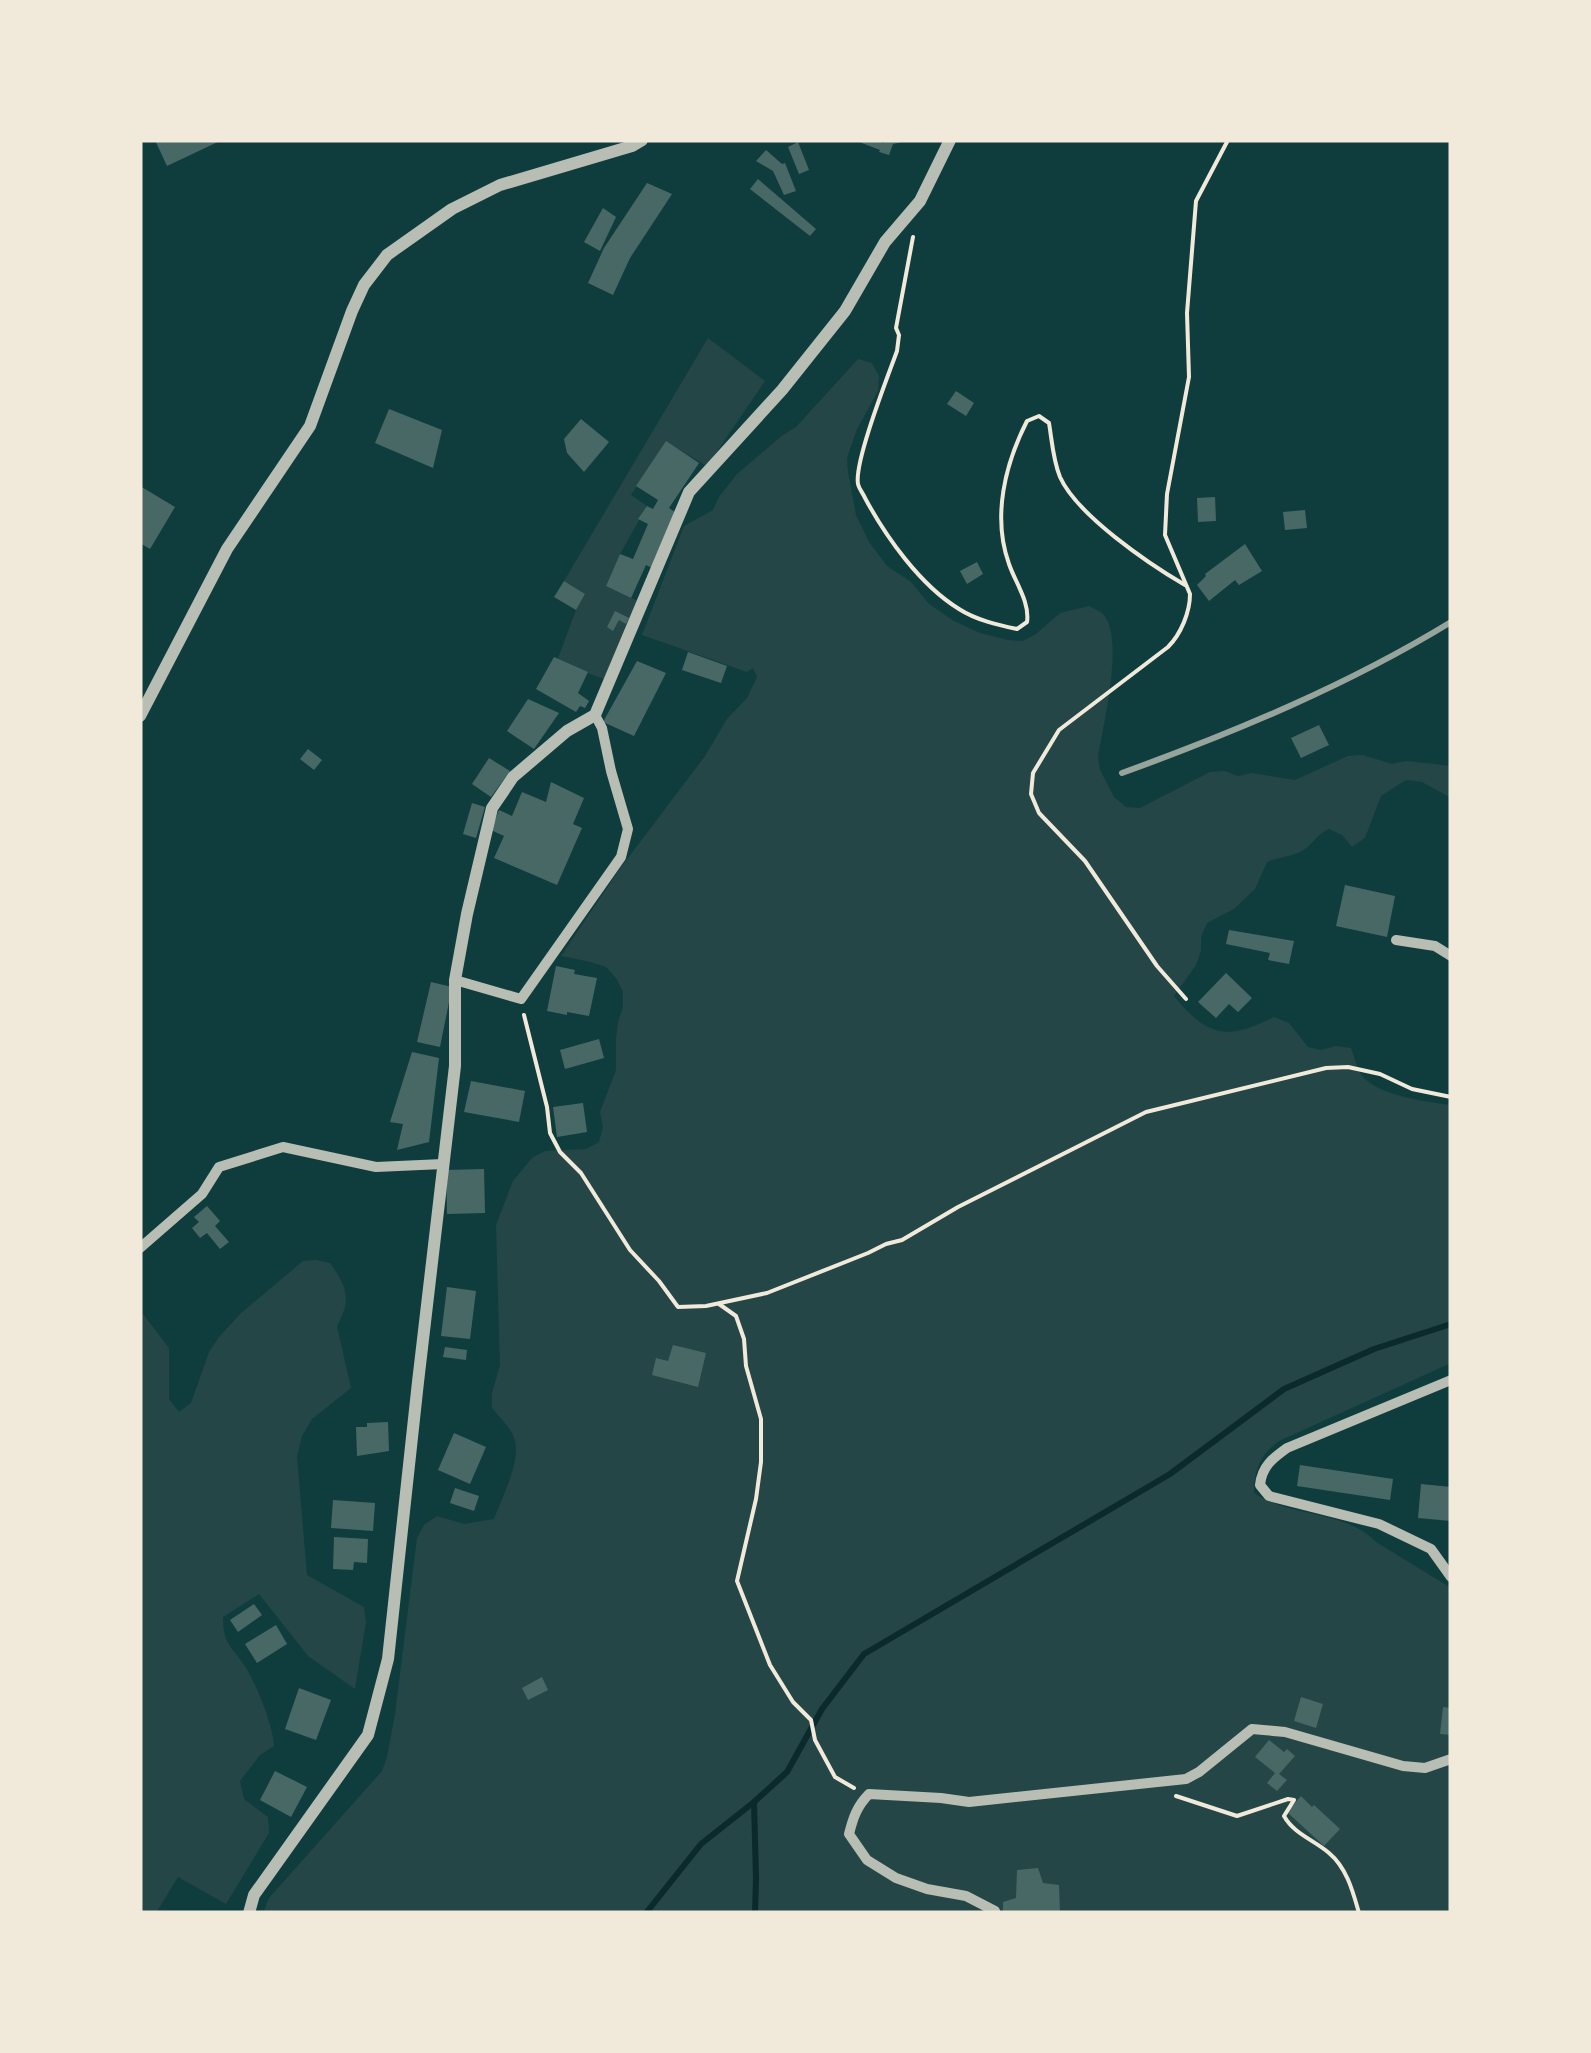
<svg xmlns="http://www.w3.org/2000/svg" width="1591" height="2053" font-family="'Source Sans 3',sans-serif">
<rect width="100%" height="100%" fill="#0f3d3e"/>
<!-- green -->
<g fill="#244646">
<path d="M708,338L765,381L707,466L666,442L631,495L647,506L620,554L606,586L638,601L629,618L606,680L557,661L576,610L585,594L564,581Z"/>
<path d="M858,359L872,363L879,376L878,391L857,429L847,458L848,472L856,515L869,542L887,566L911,582L929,604L954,621L980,633L1008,640L1023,641L1036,634L1060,613L1089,606C1091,607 1101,612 1103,614C1125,638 1103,726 1098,757L1100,770L1114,797L1126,807L1140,808L1210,772L1224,771L1238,776L1252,773L1295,780L1348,756L1363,755L1392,764L1406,761L1451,766V798L1422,782L1406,780L1381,796L1365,838L1352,847L1342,835L1329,829C1315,835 1314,844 1302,851C1291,857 1278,857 1267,862L1255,889L1234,909L1207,923L1201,937V951L1196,965L1174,996C1208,1038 1228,1040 1274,1017L1289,1023L1308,1047L1321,1050L1336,1046L1351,1048C1355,1058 1357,1071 1364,1078C1382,1096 1427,1102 1451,1105V1363L1279,1441C1259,1456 1255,1468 1254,1493C1290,1518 1344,1509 1376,1542L1451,1588V1913H263L269,1898L382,1771L387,1757L395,1714L417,1538L424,1525L437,1516L464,1524L494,1519C501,1500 521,1461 515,1441C512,1428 500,1418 492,1408V1393L500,1365L496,1225L513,1181L532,1158L545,1151L586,1149L599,1142L603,1127L600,1112L616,1070V1038L618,1022L623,1007V992L616,978L606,967L591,962L561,956L619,870L705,756L727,719L747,698L757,677L753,668L747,672L642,635L684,526L713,510L719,497L737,474L783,435L796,427Z"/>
<path d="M316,1260L330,1263C347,1287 352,1299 337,1326L351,1388L312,1419L302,1436L297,1457L307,1575L364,1607L366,1622L355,1689L308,1656L259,1594L223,1617C223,1646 232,1645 246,1668C257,1686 273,1725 274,1746L260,1755L240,1781L244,1799L268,1817L269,1833L226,1904L178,1877L156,1913H140V1310L169,1348V1399L179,1412L191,1403L209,1352L219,1337L240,1314L303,1261Z"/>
</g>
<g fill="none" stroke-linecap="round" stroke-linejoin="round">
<!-- stream -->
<g stroke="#0a2a2b" stroke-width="6">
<path d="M754,1802L756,1878L755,1913"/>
<path d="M646,1913L701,1844L754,1802L787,1772L822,1709L864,1654L1170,1474L1284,1389L1374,1349L1451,1324"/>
</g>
</g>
<!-- building -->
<g fill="#486865">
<path d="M155,140H222L167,166Z"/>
<path d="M854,140H876L884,143L885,140H902V142L893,144L889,155L879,152L880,150Z"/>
<path d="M798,142L809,170L799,174L788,147Z"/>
<path d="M766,150L782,164L785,163L796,191L784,195L773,171L756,161Z"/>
<path d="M758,179L816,229L810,236L750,189Z"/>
<path d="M647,183L672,194L630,258L613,295L588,283L604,248Z"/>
<path d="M603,208L616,217L600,251L584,242Z"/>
<path d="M956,391L974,403L966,416L947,404Z"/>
<path d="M389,409L442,430L433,468L375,443Z"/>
<path d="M581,419L609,442L584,472L567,453L564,439Z"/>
<path d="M666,441L699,463L669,508L675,512L652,568L646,565L631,598L606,586L620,554L633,559L648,524L638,519L647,506L653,509L658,500L636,486Z"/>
<path d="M140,486L175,507L150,549L140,543Z"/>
<path d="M1215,497L1216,521L1198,522L1197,498Z"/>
<path d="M1305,510L1307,528L1285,530L1283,512Z"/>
<path d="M1245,544L1262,571L1239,585L1235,580L1209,601L1197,585L1206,576L1205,574Z"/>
<path d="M977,562L983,574L967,584L960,571Z"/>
<path d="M564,581L585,594L576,610L554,597Z"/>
<path d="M615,611L629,618L626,624L619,620L613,631L607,627Z"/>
<path d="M688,652L727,666L721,683L682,670Z"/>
<path d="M554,657L588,672L578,693L589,701L585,708L580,706L576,712L536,689Z"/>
<path d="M637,661L666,673L634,736L603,722Z"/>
<path d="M528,699L559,713L534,749L507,731Z"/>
<path d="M1319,725L1329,745L1301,758L1291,738Z"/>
<path d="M308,749L322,760L314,770L300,759Z"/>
<path d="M489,758L510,771L491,797L472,784Z"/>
<path d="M551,782L584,798L573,824L582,828L557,885L494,858L504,836L491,830L499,810L512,816L522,792L546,802Z"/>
<path d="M472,803L485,807L476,838L463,834Z"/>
<path d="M1345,885L1395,896L1387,937L1336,926Z"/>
<path d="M1229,930L1294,941L1289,964L1268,960L1270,953L1226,944Z"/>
<path d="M556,966L575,970L574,974L597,978L589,1016L567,1012V1015L547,1011Z"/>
<path d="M1226,973L1252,998L1238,1012L1229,1004L1216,1018L1198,1002Z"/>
<path d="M431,982L452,987L440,1047L417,1042Z"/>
<path d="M599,1039L604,1058L565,1069L560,1050Z"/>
<path d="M412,1052L439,1058L429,1142L397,1150L403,1124L390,1122Z"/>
<path d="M471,1081L525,1091L519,1122L464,1112Z"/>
<path d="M583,1103L587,1132L557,1137L553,1107Z"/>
<path d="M484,1169L485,1213L447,1214L446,1170Z"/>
<path d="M207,1206L220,1221L215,1226L229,1242L220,1249L207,1233L200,1238L192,1228L199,1222L194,1217Z"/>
<path d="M447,1287L476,1291L470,1339L441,1336Z"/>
<path d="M673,1345L706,1353L698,1387L652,1375L656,1358L668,1361Z"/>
<path d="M445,1347L467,1350L466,1360L443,1357Z"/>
<path d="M388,1422L389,1451L357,1456L356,1427H367V1423Z"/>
<path d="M454,1433L486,1447L470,1484L438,1470Z"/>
<path d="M1300,1465L1393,1479L1390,1500L1297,1486Z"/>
<path d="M1421,1484L1451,1487V1521L1418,1518Z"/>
<path d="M455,1488L479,1496L474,1511L450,1503Z"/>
<path d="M333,1500L375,1503L373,1531L331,1528Z"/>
<path d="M334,1537L368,1539L367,1563L354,1562L353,1570L333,1569Z"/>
<path d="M254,1604L262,1615L238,1632L230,1620Z"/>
<path d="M276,1625L287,1644L257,1663L245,1644Z"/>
<path d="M542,1677L548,1690L528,1700L522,1688Z"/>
<path d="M299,1688L331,1700L316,1740L285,1729Z"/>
<path d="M1301,1697L1323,1704L1316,1728L1294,1721Z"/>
<path d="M1443,1707L1451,1708V1735L1440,1734Z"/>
<path d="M1269,1740L1284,1752L1287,1749L1295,1756L1279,1774L1287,1780L1277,1791L1267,1783L1275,1773L1255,1757Z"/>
<path d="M275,1771L307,1787L291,1817L260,1800Z"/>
<path d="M1301,1796L1312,1807L1314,1805L1340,1829L1324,1846L1287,1812Z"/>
<path d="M1038,1868L1043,1883L1059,1885L1060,1913H1003V1902L1016,1898L1017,1870Z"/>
</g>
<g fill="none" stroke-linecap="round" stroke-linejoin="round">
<!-- path -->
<g stroke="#f1e9da" stroke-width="4">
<path d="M913,237L896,328L899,335L897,351C888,376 854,462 858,484C859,489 863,493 865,498C886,537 920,585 959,609C976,620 998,625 1017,629L1027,622C1030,602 1015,582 1009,564C992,517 1005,464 1027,421L1039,416L1049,423C1052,441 1053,460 1060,477C1077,515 1149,564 1185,585"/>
<path d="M1186,999L1157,966L1085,861L1039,813L1031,794L1033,773L1059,730L1168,647C1181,634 1190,612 1190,594L1165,535L1167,494L1189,377L1187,313L1196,201L1228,140"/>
<path d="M524,1015L547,1107L550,1133L560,1152L581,1173L630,1250L659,1281L678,1307L706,1306L767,1293L868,1253L886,1244L902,1240L958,1207L1146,1112L1326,1068L1348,1067L1380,1074L1412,1089L1451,1097"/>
<path d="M719,1304L736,1316L744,1339L746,1366L761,1419V1462L756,1499L737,1581L770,1665L793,1702L811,1720L815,1740L835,1777L854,1788"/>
<path d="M1176,1796L1237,1816L1288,1799L1294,1800L1284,1816C1294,1834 1314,1840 1329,1853C1347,1868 1353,1892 1359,1913"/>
</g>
<!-- minor -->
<g stroke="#b8beb3" stroke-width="10">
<path d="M1396,940L1435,946L1451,956"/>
<path d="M455,980L521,999L621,857L628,829L611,771L602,728L595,715"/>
<path d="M140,1248L202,1194L219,1167L283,1147L376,1167L443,1164"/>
<path d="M1451,1380L1287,1448C1273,1458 1262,1466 1260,1485L1269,1496L1379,1524L1431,1549L1451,1577"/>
<path d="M995,1911L966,1896L927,1889L896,1878L867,1860L849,1834C853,1818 857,1806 869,1794L941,1798L969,1802L1186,1779L1199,1772L1252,1729L1285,1732L1403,1766L1425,1768L1451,1759"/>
</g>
<!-- tertiary -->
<g stroke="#b8beb3" stroke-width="12">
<path d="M140,716L227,549L310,426L352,311L364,285L387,255L452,209L500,185L632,146L642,140"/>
<path d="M249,1913L254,1895L368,1735L388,1659L418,1382L455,1066V980L467,914L492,808L513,777L567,731L595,715L689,492L782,390L845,311L885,242L920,201L950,140"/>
</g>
<!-- rail -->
<path stroke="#97a49c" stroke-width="6" d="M1122,773C1235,732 1348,685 1451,622"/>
</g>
<!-- border -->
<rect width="1591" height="2053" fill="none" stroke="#f1e9da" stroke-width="285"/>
</svg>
